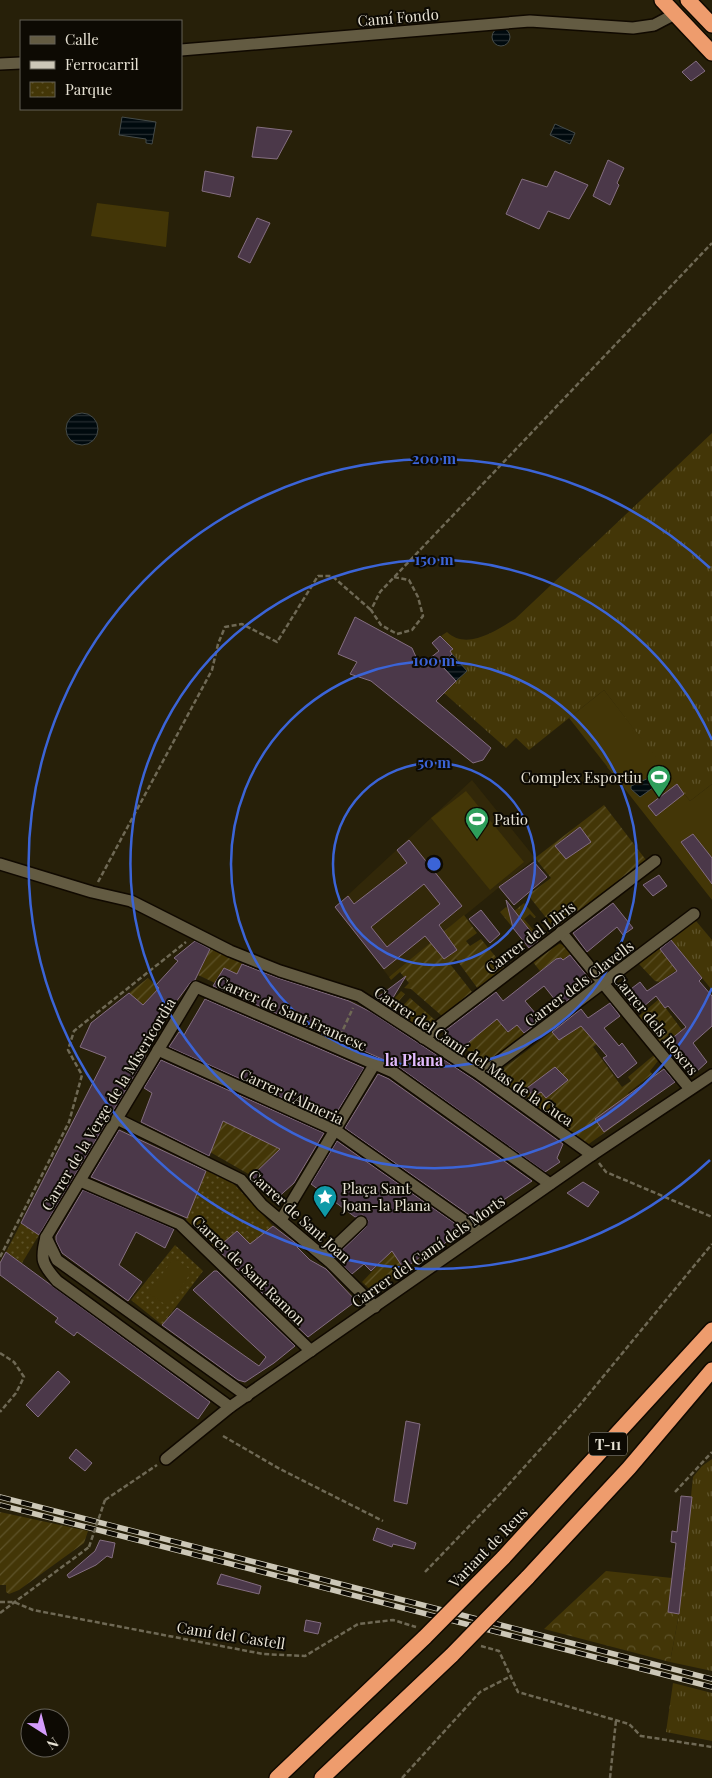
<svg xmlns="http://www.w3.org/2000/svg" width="712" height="1778" font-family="'Playfair Display',serif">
<defs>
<pattern id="grass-tufts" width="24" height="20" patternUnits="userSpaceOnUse" patternTransform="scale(1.25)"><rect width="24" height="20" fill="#433607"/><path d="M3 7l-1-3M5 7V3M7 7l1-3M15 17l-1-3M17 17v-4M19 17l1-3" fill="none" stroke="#5e532a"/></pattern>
<pattern id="forest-crowns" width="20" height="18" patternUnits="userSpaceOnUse" patternTransform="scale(1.25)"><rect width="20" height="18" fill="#433607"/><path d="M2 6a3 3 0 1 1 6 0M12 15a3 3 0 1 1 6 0" fill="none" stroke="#5e532a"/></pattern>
<pattern id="park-dots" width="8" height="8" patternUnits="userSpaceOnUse" patternTransform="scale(1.25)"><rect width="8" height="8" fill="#433607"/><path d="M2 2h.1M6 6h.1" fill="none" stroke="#5e532a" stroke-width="1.8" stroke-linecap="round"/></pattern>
<pattern id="garden-furrows" width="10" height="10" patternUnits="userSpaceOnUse" patternTransform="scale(1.25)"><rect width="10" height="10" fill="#433607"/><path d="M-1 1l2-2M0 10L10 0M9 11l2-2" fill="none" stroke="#5e532a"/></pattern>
<pattern id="water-rules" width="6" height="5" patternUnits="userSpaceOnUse" patternTransform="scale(1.25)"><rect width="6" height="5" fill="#000a0e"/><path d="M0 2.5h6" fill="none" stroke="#252d30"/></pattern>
</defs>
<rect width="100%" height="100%" fill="#272009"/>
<!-- built -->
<path fill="#322809" d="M472,780L535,858L389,977L335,907Z"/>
<!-- grass -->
<g fill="url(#grass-tufts)">
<path d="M712,433V784L690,801L664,768L621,784L607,767L642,740L604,690L529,750L516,738L506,748L444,693L467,671L450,652L453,649L441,636L447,632C467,651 497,630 515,619Z"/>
<path d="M524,903L536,917L534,918L530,914L524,919L536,933L542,929L547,934L538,941L516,914L511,919L513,928L500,912L506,907L512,913Z"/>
<path d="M696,921L712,940V990L670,939Z"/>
<path d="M712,1459V1671L670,1662L679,1614L693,1477L702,1466Z"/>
<path d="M673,1683L712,1693V1741L666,1732Z"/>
</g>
<!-- forest -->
<path fill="url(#forest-crowns)" d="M606,1571L672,1578L668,1612L679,1614L670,1662L544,1629Z"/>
<!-- park -->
<g fill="url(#park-dots)">
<path d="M206,1170L232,1182L273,1226L250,1244L216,1249L186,1220Z"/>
<path d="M21,1223L39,1235L22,1263L6,1252Z"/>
<path d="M175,1245L203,1271L162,1325L131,1300Z"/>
</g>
<!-- garden -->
<g fill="url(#garden-furrows)">
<path d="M604,805L646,860L555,929L528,895L551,878L535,858Z"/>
<path d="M464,915L477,933L466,941L470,946L481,939L505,968L478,989L456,959L450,964L472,992L442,1016L411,989L404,988L409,983L400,972L391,980L389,977Z"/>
<path d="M559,944L566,945L572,953L563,960L556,959L540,971L533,962Z"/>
<path d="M211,947L243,961L237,974L224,968L215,983L198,975Z"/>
<path d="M660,948L671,963L682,966L660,982L655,981L639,964Z"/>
<path d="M148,978L159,988L148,999L146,1008L129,993Z"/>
<path d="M401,991L405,994L398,1002L402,1007L410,998L435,1020L422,1032L392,1013L394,1008L389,1005Z"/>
<path d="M659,999L682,1030L662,1046L638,1017Z"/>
<path d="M570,1018L578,1028L585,1024L597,1044L593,1047L622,1087L631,1081L628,1077L654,1055L658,1061L650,1071L652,1074L628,1093L639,1108L586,1146L492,1077L562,1024L569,1032Z"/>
<path d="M497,1019L507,1032L517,1025L526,1036L488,1064L463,1047L477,1036L476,1034Z"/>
<path d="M223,1121L280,1149L252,1176L210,1152Z"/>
<path d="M392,1251L404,1269L374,1293L362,1282Z"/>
<path d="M0,1512L88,1531L84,1543L19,1590L9,1594L6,1592V1585H0Z"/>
</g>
<!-- pitch -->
<g fill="#433607">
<path d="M97,203L169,212L166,247L91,236Z"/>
<path d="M604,690L690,801L712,784V900L569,718Z"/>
<path d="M466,791L524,862L490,890L431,818Z"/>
<path d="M174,1258L192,1271L168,1306L148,1293Z"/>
</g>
<!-- water -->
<g fill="url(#water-rules)" stroke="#454b49">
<circle cx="501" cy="37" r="9"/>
<path d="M122,117L156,122L152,144L146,143V139L119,135Z"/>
<path d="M555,124L575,133L570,144L550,135Z"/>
<circle cx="82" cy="429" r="16"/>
<path d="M452,654L467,671L456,681L441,665Z"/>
<path d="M651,777L655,778L657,785L640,797L631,789V786Z"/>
</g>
<!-- building -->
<g fill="#4b3849" stroke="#846e81" fill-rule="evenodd">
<path d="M696,61L705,71L691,81L682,72Z"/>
<path d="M257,127L292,131L277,159L252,157Z"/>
<path d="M608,160L624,168L617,183L619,185L610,205L593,196Z"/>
<path d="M205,171L234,177L230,197L202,191Z"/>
<path d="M555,171L588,185L569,219L548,211L539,229L506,214L522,179L547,187Z"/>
<path d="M257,218L270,223L250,263L238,257Z"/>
<path d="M355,617L412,648L420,666L439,651L432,643L440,636L453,649L450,651L452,654L441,665L456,681L436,701L491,748L483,760L473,763L371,681L350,674L357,662L338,654Z"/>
<path d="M677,784L684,794L656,816L648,806Z"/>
<path d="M580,827L591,842L566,859L555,846Z"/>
<path d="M693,834L712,858V884L681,842Z"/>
<path d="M409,840L462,906L439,925L457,950L444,959L425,936L384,969L335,907L348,896L354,904L407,863L397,850ZM424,884L440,904L387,947L371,927Z"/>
<path d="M534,862L547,877L514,905L499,887Z"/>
<path d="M659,875L667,886L653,896L643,885Z"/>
<path d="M506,900L538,941L529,948L513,928Z"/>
<path d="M613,903L633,928L623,935L617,927L587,952L573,933Z"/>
<path d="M481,910L500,934L490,943L469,919Z"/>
<path d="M671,940L702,978L699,981L712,996V1026L693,1043L707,1062L694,1074H688L664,1045L686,1027L668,1006L665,1008L656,996L637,1012L623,995L640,982L647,991L677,971L660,949Z"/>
<path d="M195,941L210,949L195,980L190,983L139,1052L146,1056L39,1235L21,1223L106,1057L80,1047L91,1023L129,993L143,1005L159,988L156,985L178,961L174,958Z"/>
<path d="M570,955L592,982L560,1006L544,986L525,1001L541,1020L524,1033L517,1025L508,1032L497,1019L458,1051L441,1040L446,1030L496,992L503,1001L556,959L561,958L563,960Z"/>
<path d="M242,964L278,978L349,1001L371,1012L473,1079L563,1144L557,1158L560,1162L545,1172L396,1065L213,986L224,968L237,974Z"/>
<path d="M406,976L388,1006L377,999L378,997Z"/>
<path d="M205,999L364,1068L332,1120L169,1047L179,1032L184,1035Z"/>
<path d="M610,1003L620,1016L604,1028L619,1046L622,1043L637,1063L618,1078L603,1058L607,1056L581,1026L559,1040L552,1032L581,1009L588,1018Z"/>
<path d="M161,1060L324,1133L294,1183L274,1201L252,1176L280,1149L223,1121L209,1156L141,1122L152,1093L144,1088Z"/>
<path d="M555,1067L568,1080L546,1098L541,1092L533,1096L527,1088Z"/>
<path d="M664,1069L675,1082L604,1132L595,1119Z"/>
<path d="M378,1074L389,1079L532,1181L475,1219L345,1128Z"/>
<path d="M119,1130L206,1171L187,1218L91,1177Z"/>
<path d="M337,1141L463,1229L436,1250L432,1248L404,1269L392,1251L371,1271L364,1264L352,1274L335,1257L366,1227L368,1220L363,1215L355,1217L311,1184Z"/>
<path d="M583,1182L599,1192L588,1207L567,1193Z"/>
<path d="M83,1190L174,1229L165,1248L136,1232L119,1265L142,1282L128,1301L62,1253L56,1241V1236Z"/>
<path d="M273,1226L298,1245L297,1247L310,1260L326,1269L356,1301L308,1337L235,1267H238L216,1249L237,1231L250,1244Z"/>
<path d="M6,1252L210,1402L198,1419L77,1332L74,1336L55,1322L58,1318L0,1275V1263Z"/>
<path d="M214,1271H217L295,1346L274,1363L245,1382L238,1380L162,1325L177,1308L259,1366L266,1357L193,1290Z"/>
<path d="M58,1371L70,1382L38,1417L26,1405Z"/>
<path d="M406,1421L420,1424L407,1504L394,1501Z"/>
<path d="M76,1449L92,1463L85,1471L69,1458Z"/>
<path d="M681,1496L692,1497L679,1614L668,1612L676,1543L671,1542L672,1531L677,1532Z"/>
<path d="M377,1528L416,1543L414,1549L393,1544L392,1547L373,1540Z"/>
<path d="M100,1540L115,1543L112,1558L107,1556L96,1565L69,1578L67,1575L95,1551Z"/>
<path d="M221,1574L261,1586L259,1594L217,1584Z"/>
<path d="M306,1620L321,1623L318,1634L304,1631Z"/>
</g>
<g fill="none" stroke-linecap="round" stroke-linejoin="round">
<!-- street casing -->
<g stroke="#100900" stroke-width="14">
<g id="street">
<path d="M181,50L530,21L633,28L654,25L675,14"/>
<path d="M0,64L21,63"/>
<path d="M0,864L92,892L131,901L230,951L280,971L359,996L481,1075L592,1155"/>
<path d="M561,932L690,1089"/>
<path d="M423,1038L655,861"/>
<path d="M158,1050L335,1130L480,1232"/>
<path d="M481,1075L694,914"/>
<path d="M117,1119L241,1180L262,1205L331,1263L375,1307"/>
<path d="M80,1181L180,1224L311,1351"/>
<path d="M281,1220L374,1065"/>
<path d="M46,1237L196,987L393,1072L550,1184"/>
<path d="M324,1257L361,1222"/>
<path d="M230,1407L57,1281C42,1264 40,1260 46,1237L57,1260L247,1396"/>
<path d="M166,1459L230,1407L592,1155L712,1075"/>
</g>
</g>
<!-- highway casing -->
<g stroke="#100900" stroke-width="18">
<g id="highway">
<path d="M662,0L712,53"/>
<path d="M688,0L712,25"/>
<path d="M503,1558L712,1330"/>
<path d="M527,1578L629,1468L712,1370"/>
<path d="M277,1778L425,1637"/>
<path d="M322,1778L452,1655"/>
</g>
</g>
<!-- path -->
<g stroke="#6f6955" stroke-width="2.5" stroke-dasharray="5 2.5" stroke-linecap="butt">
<path d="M394,577L409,580L418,597L423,616L412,630L397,634L381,625L371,610L380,592L712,243"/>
<path d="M98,882L212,670L218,644L225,627L242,624L277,642L318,576H332L371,610"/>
<path d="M340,1036L353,1008"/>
<path d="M599,1163L606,1172L712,1217"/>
<path d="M0,1257L69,1122L82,1075L68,1050L74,1031L186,942"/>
<path d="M0,1353L14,1362L24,1377L16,1393L0,1412"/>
<path d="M223,1436L280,1469L383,1521"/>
<path d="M675,1492L712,1452"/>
<path d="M105,1500L157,1465"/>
<path d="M425,1572L501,1493L579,1406L712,1244"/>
<path d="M0,1602H14L33,1610L263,1654L305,1656L358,1624L393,1620L416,1627"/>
<path d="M0,1613L89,1547"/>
<path d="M481,1646L499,1651L518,1692L629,1724L641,1736L712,1747"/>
<path d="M402,1778L480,1692L511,1676"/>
<path d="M610,1778L616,1720"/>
</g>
<!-- street -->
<use href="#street" stroke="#635b42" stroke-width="11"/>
<!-- highway -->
<use href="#highway" stroke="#ee9c6d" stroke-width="15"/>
<!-- rail casing -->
<g stroke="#ccc7b7" stroke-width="5.5">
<g id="rail">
<path d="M0,1497L712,1679"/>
<path d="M0,1505L712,1687"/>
</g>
</g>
<!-- rail -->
<use href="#rail" stroke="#0d0a03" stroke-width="4" stroke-dasharray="11" stroke-linecap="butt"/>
<!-- highway-bridge casing -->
<g stroke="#100900" stroke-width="18" stroke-linecap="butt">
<g id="highway-bridge">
<path d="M425,1637L503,1558"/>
<path d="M452,1655L527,1578"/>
</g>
</g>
<!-- path-bridge -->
<path stroke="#6f6955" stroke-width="2.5" stroke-dasharray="5 2.5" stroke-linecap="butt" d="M89,1547L105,1500"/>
<!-- highway-bridge -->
<use href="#highway-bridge" stroke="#ee9c6d" stroke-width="15"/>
</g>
<!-- distance rings -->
<g fill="none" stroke="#3b64d7" stroke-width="2.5">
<circle cx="434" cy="864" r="101"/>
<circle cx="434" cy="864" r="203"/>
<path d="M712 988A304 304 0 1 1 712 740"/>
<path d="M710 1160A405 405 0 1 1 710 568"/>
</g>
<!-- icons -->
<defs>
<g id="stadium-pin" transform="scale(1.25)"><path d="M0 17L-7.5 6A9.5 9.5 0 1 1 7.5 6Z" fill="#2e9e5b" stroke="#0d0a03"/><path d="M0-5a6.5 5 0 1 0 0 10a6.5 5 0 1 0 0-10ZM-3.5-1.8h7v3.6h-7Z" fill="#fff"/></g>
<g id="sight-pin" transform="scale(1.25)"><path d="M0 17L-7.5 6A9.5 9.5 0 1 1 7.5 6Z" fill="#0f9aa8" stroke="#0d0a03"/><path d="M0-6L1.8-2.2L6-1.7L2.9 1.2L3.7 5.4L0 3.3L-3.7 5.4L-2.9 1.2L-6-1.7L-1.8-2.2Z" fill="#fff"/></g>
</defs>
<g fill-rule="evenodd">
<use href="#stadium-pin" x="659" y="777"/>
<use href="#stadium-pin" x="477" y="819"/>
<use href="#sight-pin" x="325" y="1197"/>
</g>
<g text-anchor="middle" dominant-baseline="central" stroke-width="4" stroke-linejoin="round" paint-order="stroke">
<!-- shield labels -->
<rect fill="#0d0a03" stroke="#a6a195" stroke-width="1" x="589" y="1432.5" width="38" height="23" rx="4"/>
<g font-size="14" font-weight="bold" fill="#e7e2d4">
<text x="608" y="1444">T-11</text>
</g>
<!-- street labels -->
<g font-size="15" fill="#e7e2d4" stroke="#0d0a03">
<text transform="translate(398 17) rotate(-5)">Camí Fondo</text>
<text transform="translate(530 937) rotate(-37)">Carrer del Lliris</text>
<text transform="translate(579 983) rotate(-37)">Carrer dels Clavells</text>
<text transform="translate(292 1013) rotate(24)">Carrer de Sant Francesc</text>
<text transform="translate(656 1024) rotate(51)">Carrer dels Rosers</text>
<text transform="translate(474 1056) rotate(34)">Carrer del Camí del Mas de la Cuca</text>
<text transform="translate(292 1096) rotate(25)">Carrer d'Almeria</text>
<text transform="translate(108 1104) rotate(-59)">Carrer de la Verge de la Misericordia</text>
<text transform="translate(300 1216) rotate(42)">Carrer de Sant Joan</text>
<text transform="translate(428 1251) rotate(-35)">Carrer del Camí dels Morts</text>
<text transform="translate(249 1270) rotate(44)">Carrer de Sant Ramon</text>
<text transform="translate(488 1547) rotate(-46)">Variant de Reus</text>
<text transform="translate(231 1635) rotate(9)">Camí del Castell</text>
</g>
<!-- poi labels -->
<g font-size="15" fill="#e7e2d4" stroke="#0d0a03" text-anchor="start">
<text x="642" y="777" text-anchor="end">Complex Esportiu</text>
<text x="494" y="819">Patio</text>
<text x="342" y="1188">Plaça Sant<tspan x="342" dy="17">Joan-la Plana</tspan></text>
</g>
<!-- neighbourhood labels -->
<g font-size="16" font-weight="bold" fill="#e2bbfe" stroke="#0d0a03">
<text x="414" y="1059">la Plana</text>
</g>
</g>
<circle cx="434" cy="864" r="8" fill="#3b64d7" stroke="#0d0a03" stroke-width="2.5"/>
<g font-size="15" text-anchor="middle" font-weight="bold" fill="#3b64d7" stroke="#0d0a03" stroke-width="4" stroke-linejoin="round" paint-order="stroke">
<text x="434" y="464">200 m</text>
<text x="434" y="565">150 m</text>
<text x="434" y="666">100 m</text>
<text x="434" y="768">50 m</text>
</g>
<!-- legend -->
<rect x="20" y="20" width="162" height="90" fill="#0d0a03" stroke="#646057"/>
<rect x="30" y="36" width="25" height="8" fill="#635b42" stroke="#646057"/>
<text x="65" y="45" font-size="15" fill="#e7e2d4">Calle</text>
<rect x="30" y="61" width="25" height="8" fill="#ccc7b7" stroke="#646057"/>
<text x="65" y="70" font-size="15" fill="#e7e2d4">Ferrocarril</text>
<rect x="30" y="82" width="25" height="15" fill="url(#park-dots)" stroke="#646057"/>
<text x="65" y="95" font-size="15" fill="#e7e2d4">Parque</text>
<!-- north arrow -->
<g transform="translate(45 1733) rotate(144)"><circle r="24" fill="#0d0a03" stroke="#646057"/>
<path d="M0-4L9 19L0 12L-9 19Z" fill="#d49cfb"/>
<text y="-8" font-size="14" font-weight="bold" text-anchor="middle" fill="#e7e2d4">N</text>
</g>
</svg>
